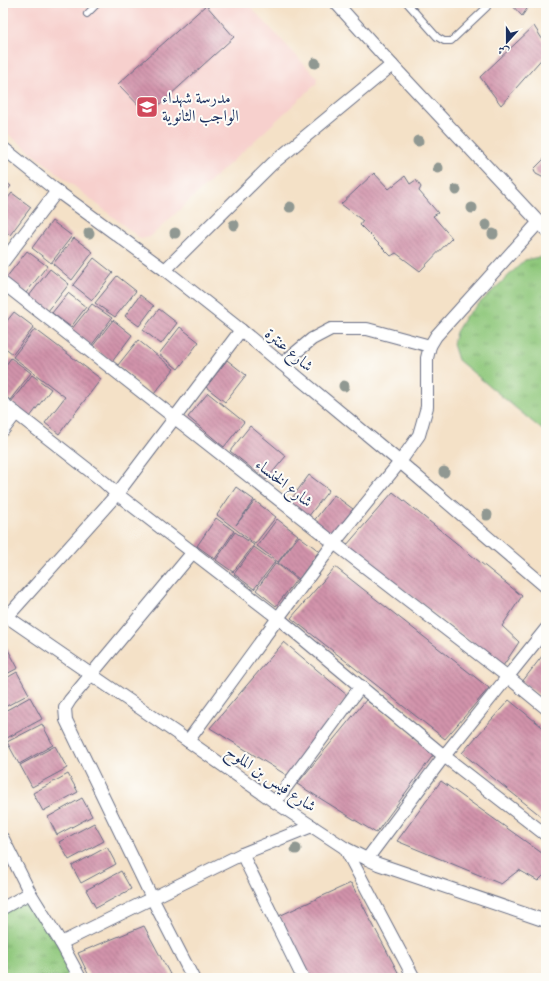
<svg xmlns="http://www.w3.org/2000/svg" width="549" height="981" font-family="'IM FELL DW Pica',Amiri,serif">
<defs>
<pattern id="grass-tufts" width="24" height="20" patternUnits="userSpaceOnUse"><rect width="24" height="20" fill="#8fc87b"/><path d="M3 7l-1-3M5 7V3M7 7l1-3M15 17l-1-3M17 17v-4M19 17l1-3" fill="none" stroke="#74a368"/></pattern>
<pattern id="building-back-hatch" width="6" height="6" patternUnits="userSpaceOnUse"><rect width="6" height="6" fill="#d193aa"/><path d="M-1 5l2 2M0 0l6 6M5-1l2 2" fill="none" stroke="#a9788e"/></pattern>
</defs>
<rect width="100%" height="100%" fill="#fdfcf7"/>
<filter id="ink" filterUnits="userSpaceOnUse"><feTurbulence type="fractalNoise" baseFrequency=".025" numOctaves="2"/><feDisplacementMap in="SourceGraphic" scale="8" xChannelSelector="R" yChannelSelector="G"/><feConvolveMatrix kernelMatrix="1 2 1 2 8 2 1 2 1" color-interpolation-filters="sRGB"/></filter>
<filter id="wash" filterUnits="userSpaceOnUse"><feTurbulence type="fractalNoise" baseFrequency=".012" numOctaves="4" result="noise"/><feDisplacementMap in="SourceGraphic" scale="16" xChannelSelector="R" yChannelSelector="G"/><feGaussianBlur stdDeviation="0.9" result="paint"/><feColorMatrix in="noise" values="0 0 0 0 0 0 0 0 0 0 0 0 0 0 0 0 0 1.4 0 .05"/><feComposite in="paint" operator="in"/></filter>
<g filter="url(#wash)">
<rect width="100%" height="100%" fill="#f4e1c7"/>
<!-- built -->
<path fill="#f7d0cd" d="M3,3H247L317,78L316,84L150,237L141,239L3,130Z"/>
<!-- grass -->
<g fill="url(#grass-tufts)" stroke="#557c6c">
<path d="M539,257L546,260V433L458,360L453,344L456,332L465,317L525,260Z"/>
<path d="M30,893L80,978H3V908Z"/>
</g>
<g id="blocks">
<!-- building -->
<g fill="url(#building-back-hatch)">
<path d="M510,3H531L522,16Z"/>
<path d="M206,5L234,37L148,115L118,84Z"/>
<path d="M534,26L546,45V54L501,105L480,77Z"/>
<path d="M546,157V181L542,177L536,174L534,169Z"/>
<path d="M374,173L389,189L405,176L410,184L416,180L421,187L419,191L438,213L433,216L452,238L420,271L396,253L391,256L360,225L363,221L341,204Z"/>
<path d="M3,180L11,186L3,196Z"/>
<path d="M12,193L31,207L10,235L3,229V204Z"/>
<path d="M52,221L72,236L51,263L32,248Z"/>
<path d="M74,238L93,252L72,280L53,264Z"/>
<path d="M27,251L47,266L26,293L6,278Z"/>
<path d="M94,258L113,273L92,300L73,285Z"/>
<path d="M50,269L69,284L48,311L29,296Z"/>
<path d="M117,276L136,291L115,317L95,303Z"/>
<path d="M68,293L86,307L71,327L52,313Z"/>
<path d="M140,295L154,306L139,326L125,316Z"/>
<path d="M92,304L112,318L91,346L71,330Z"/>
<path d="M159,309L177,323L161,344L143,330Z"/>
<path d="M14,312L34,327L13,354L3,346V326Z"/>
<path d="M113,320L132,335L112,362L92,347Z"/>
<path d="M180,327L199,342L178,369L159,354Z"/>
<path d="M35,329L101,379L59,434L45,423L65,397L13,357Z"/>
<path d="M138,340L174,369L154,394L118,365Z"/>
<path d="M11,358L31,373L10,400L3,395V369Z"/>
<path d="M227,360L246,375L225,402L206,387Z"/>
<path d="M32,375L51,389L30,417L11,402Z"/>
<path d="M208,393L244,422L224,447L188,417Z"/>
<path d="M250,426L286,456L266,480L230,451Z"/>
<path d="M309,475L329,490L308,517L289,502Z"/>
<path d="M236,487L254,500L236,525L255,501L276,517L255,544L217,515Z"/>
<path d="M393,492L522,596L502,626L519,642L503,666L346,546Z"/>
<path d="M334,495L353,509L332,536L313,522Z"/>
<path d="M216,518L234,531L215,559L197,546Z"/>
<path d="M277,519L298,535L278,562L257,546Z"/>
<path d="M235,532L254,545L233,572L216,560Z"/>
<path d="M299,536L319,551L299,579L278,563Z"/>
<path d="M254,547L275,562L254,589L234,574Z"/>
<path d="M276,563L297,579L276,606L256,590Z"/>
<path d="M335,567L489,688L445,739L291,618Z"/>
<path d="M284,642L348,696L288,776L210,728Z"/>
<path d="M6,646L18,668L3,676V648Z"/>
<path d="M546,651V700L522,682Z"/>
<path d="M17,672L29,694L3,708V680Z"/>
<path d="M30,697L42,719L7,738L3,730V712Z"/>
<path d="M366,700L434,754L376,833L297,784Z"/>
<path d="M509,700L546,730V820L462,753Z"/>
<path d="M42,724L53,745L19,764L7,742Z"/>
<path d="M55,746L67,768L32,787L20,765Z"/>
<path d="M68,774L78,792L43,811L33,793Z"/>
<path d="M441,781L546,856V873L538,881L519,870L501,884L397,841Z"/>
<path d="M82,798L92,816L57,835L48,817Z"/>
<path d="M94,823L104,841L69,860L59,842Z"/>
<path d="M107,847L116,864L81,883L72,866Z"/>
<path d="M121,871L131,889L96,908L86,890Z"/>
<path d="M351,883L401,978H310L279,916Z"/>
<path d="M144,926L172,978H90L78,953Z"/>
</g>
</g>
</g>
<g filter="url(#ink)">
<use href="#blocks" fill-opacity="0" stroke="#676d83" stroke-width="1"/>
<g fill="none" stroke-linecap="round" stroke-linejoin="round">
<!-- lane casing -->
<g stroke="#676d83" stroke-width="8">
<g id="lane">
<path d="M407,3L437,37L444,41H451L487,7L488,3"/>
<path d="M87,14L98,3"/>
</g>
</g>
<!-- street casing -->
<g stroke="#676d83" stroke-width="14">
<g id="street">
<path d="M336,3L392,65L546,230"/>
<path d="M3,148L57,191L165,270L241,330L400,462L546,587"/>
<path d="M3,262L57,191"/>
<path d="M165,270L272,164L392,65"/>
<path d="M3,283L334,543L508,677L546,708"/>
<path d="M282,364L312,339L331,329H367L430,346"/>
<path d="M3,403L104,482L117,494L278,618L444,756L546,835"/>
<path d="M3,430L16,413"/>
<path d="M3,614L188,741L275,802L345,848L367,859L378,864L546,921"/>
<path d="M7,617L117,494L241,330"/>
<path d="M188,741L278,618L334,543L400,462L419,435L427,407V358L430,346L436,336L539,222"/>
<path d="M275,802L361,686"/>
<path d="M3,839L30,893L61,943L80,978"/>
<path d="M345,848L414,978"/>
<path d="M242,854L303,978"/>
<path d="M367,859L444,756L546,629"/>
<path d="M3,908L30,893"/>
<path d="M61,943L242,854L312,826"/>
<path d="M193,978L152,898L66,720L65,708L70,700L193,552"/>
</g>
</g>
<!-- lane -->
<use href="#lane" stroke="#fff" stroke-width="6"/>
<!-- street -->
<use href="#street" stroke="#fff" stroke-width="12"/>
</g>
<!-- trees -->
<g fill="#909892">
<circle cx="315" cy="63" r="5.5"/>
<circle cx="418" cy="141" r="5.5"/>
<circle cx="438" cy="168" r="5.5"/>
<circle cx="456" cy="190" r="5.5"/>
<circle cx="290" cy="207" r="5.5"/>
<circle cx="472" cy="208" r="5.5"/>
<circle cx="234" cy="225" r="5.5"/>
<circle cx="486" cy="225" r="5.5"/>
<circle cx="89" cy="233" r="5.5"/>
<circle cx="175" cy="233" r="5.5"/>
<circle cx="493" cy="234" r="5.5"/>
<circle cx="344" cy="386" r="5.5"/>
<circle cx="444" cy="472" r="5.5"/>
<circle cx="487" cy="515" r="5.5"/>
<circle cx="296" cy="849" r="5.5"/>
</g>
</g>
<!-- icons -->
<defs>
<g id="school-square" transform="scale(1.15)"><rect x="-9" y="-9" width="18" height="18" rx="4" fill="#d1495b" stroke="#fdfcf7"/><path d="M0-5L7-2L0 1L-7-2ZM-4 1L0 2.5L4 1V4Q0 6-4 4Z" fill="#fff"/></g>
</defs>
<g fill-rule="evenodd">
<use href="#school-square" x="147" y="107"/>
</g>
<g text-anchor="middle" dominant-baseline="central" stroke-width="4" stroke-linejoin="round" paint-order="stroke">
<!-- poi labels -->
<g font-size="16" fill="#1b2f5e" stroke="#fdfcf7" text-anchor="start">
<text x="162" y="98">مدرسة شهداء<tspan x="162" dy="18">الواجب الثانوية</tspan></text>
</g>
<!-- street labels -->
<g font-size="16" fill="#1b2f5e" stroke="#fdfcf7">
<text transform="translate(289 350) rotate(40)">شارع عنترة</text>
<text transform="translate(284 483) rotate(38)">شارع الخنساء</text>
<text transform="translate(271 779) rotate(34)">شارع قيس بن الملوح</text>
</g>
</g>
<!-- margin -->
<rect width="549" height="981" fill="none" stroke="#fdfcf7" stroke-width="16"/>
<!-- north arrow -->
<g transform="translate(507 42) rotate(201)" stroke="#fdfcf7" stroke-width="3" paint-order="stroke">
<path d="M0-3L7 15L0 10L-7 15Z" fill="#1b2f5e"/>
<text y="-6" font-size="11" font-weight="bold" text-anchor="middle" fill="#1b2f5e">ش</text>
</g>
</svg>
